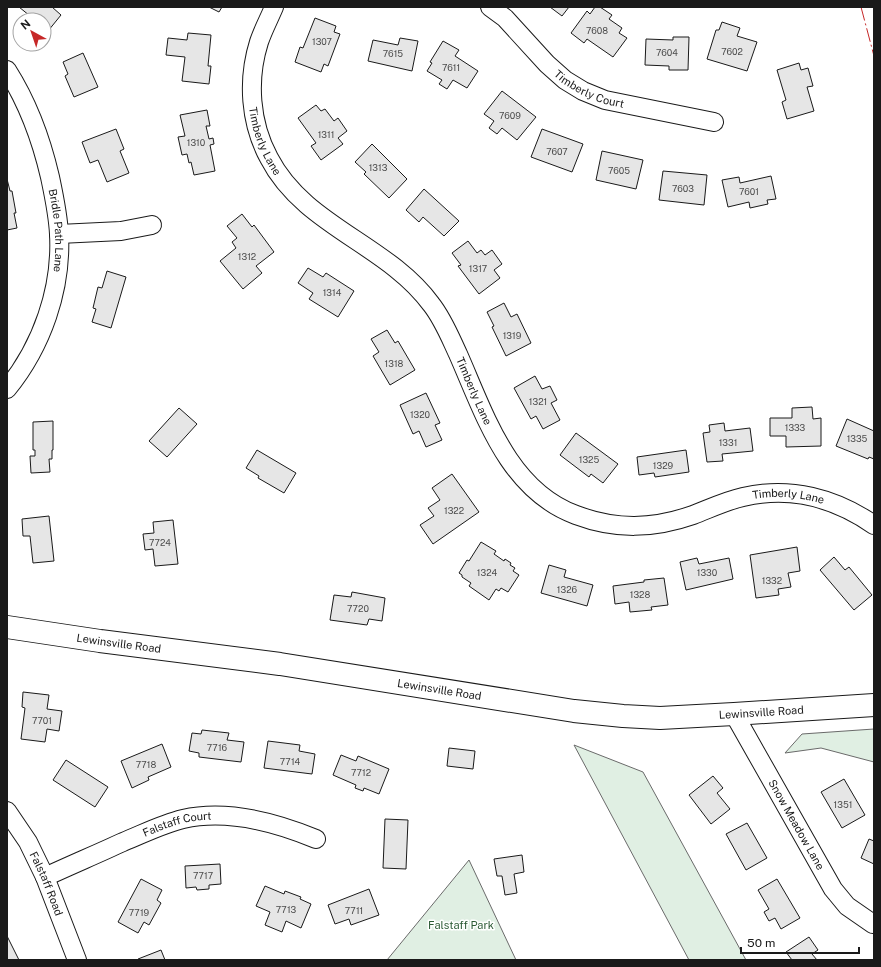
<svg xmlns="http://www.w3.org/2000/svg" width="881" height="967" font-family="'Public Sans',sans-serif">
<rect width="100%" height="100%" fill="#fff"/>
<!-- green -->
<g fill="#e0efe3" stroke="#6a6a6a">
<path d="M874,729V762L821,748L785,753L802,734Z"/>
<path d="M574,745L643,772L746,960H689Z"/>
<path d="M469,860L516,960H386H387Z"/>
</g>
<!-- building -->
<g fill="#e6e6e6" stroke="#1a1a1a">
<path d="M19,7H52L61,15L48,31L44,27V20H35Z"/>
<path d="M209,7H222L219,12Z"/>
<path d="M550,7H569L562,16Z"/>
<path d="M595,7H600L612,15L609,19L622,28L619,33L627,38L613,57L587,39L584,43L571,33L587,11L590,14Z"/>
<path d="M315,18L336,26L334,32L340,34L328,66L324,64L321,72L295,62L300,47L303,48Z"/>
<path d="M722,22L740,28L737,36L757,42L747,71L707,59L716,30H719Z"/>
<path d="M188,33L211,35L208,66H211L209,84L182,81L185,57L166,55L168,38L187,40Z"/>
<path d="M673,37H689L688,70H669V66L645,65L646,39L673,40Z"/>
<path d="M400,38L418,41L412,71L368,61L373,40L398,45Z"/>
<path d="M443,41L459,50L455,56L478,71L467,88L453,80L447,89L439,84L442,80L427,71L432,63L430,62Z"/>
<path d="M83,53L98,87L74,97L65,76L68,74L63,62Z"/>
<path d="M799,63L801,70L808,68L813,86L807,87L814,111L787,119L782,102L786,100L777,70Z"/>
<path d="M502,91L536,117L517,140L502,128L497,134L489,128L494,121L484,114Z"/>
<path d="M316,105L321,111L325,109L334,121L338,118L347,131L338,138L343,144L321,160L311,146L316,143L298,118Z"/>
<path d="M207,110L210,126H206L209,139L213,138L214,144L210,145L215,171L194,175L191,162L189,163L187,154L182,155L178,137L185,136L180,115Z"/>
<path d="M116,129L124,149L120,151L129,173L107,182L98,160L90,163L82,142Z"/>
<path d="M542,129L583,144L572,172L531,157Z"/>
<path d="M372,144L407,179L389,198L364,174L366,172L355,162Z"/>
<path d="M602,151L643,160L636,189L596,180Z"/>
<path d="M663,171L707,175L704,205L659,200Z"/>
<path d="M771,176L776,199L767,200L768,204L750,208L749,202L728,207L722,180L739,177L740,183Z"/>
<path d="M7,179L10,191H12L16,213H14L17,228L7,230Z"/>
<path d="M424,189L459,221L444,236L423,217L419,222L406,210Z"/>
<path d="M242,214L252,227L254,225L274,252L256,266L262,273L243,289L220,261L236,248L232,242L237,238L227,226Z"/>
<path d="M468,241L477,253L481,250L485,255L492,250L502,264L494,270L500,278L479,294L458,266L461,265L452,253Z"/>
<path d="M308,268L323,277L326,273L354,291L338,317L309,299L313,293L298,283Z"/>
<path d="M107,271L126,277L111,328L92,322L96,309L93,308L98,287L102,288Z"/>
<path d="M504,303L511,317L517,314L531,343L506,356L492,327L494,326L487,312Z"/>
<path d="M387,330L395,343L398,341L415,370L390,385L373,356L379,352L371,339Z"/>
<path d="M535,376L542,389L550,386L557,400L551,403L560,420L543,429L536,416L531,419L514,388Z"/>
<path d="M426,393L440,423L435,425L442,440L426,447L419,431L413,434L400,405Z"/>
<path d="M812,407L813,419L821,418V446L786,447V436H770V418H792V408Z"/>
<path d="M179,408L197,424L167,457L149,441Z"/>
<path d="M847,419L874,431V459L869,457L868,459L836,446Z"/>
<path d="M53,421V450H52V459H49L50,472L31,473L30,456H35V450H33V422Z"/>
<path d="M724,423L725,431L750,428L753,451L722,454L723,461L707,462L703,433L710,432L709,425Z"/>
<path d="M576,433L618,464L603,483L591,474L589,477L560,455Z"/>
<path d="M257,450L296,473L284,493L258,478L259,476L246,468Z"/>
<path d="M686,450L689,472L655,477L654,473L639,475L637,457Z"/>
<path d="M452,474L479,512L433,544L420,525L434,516L428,508L440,500L432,488Z"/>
<path d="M49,516L54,561L33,563L30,536H23L22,519Z"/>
<path d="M173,520L178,564L155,566L153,549L145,550L143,534L154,533L153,522Z"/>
<path d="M481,542L496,551L494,554L504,561L505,559L511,563L510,565L515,568L513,571L519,575L508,592L501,588L499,591L496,589L489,600L469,586L471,583L462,577V575L459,573L467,560L469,561Z"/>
<path d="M797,547L800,571L788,573L791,587L778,589L779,595L756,598L750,555Z"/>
<path d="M834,557L845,570L849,567L872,595L854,610L820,570Z"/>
<path d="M697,558L699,564L729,558L733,579L686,590L680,562Z"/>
<path d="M549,565L566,570L564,577L593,585L587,606L541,593Z"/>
<path d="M664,578L668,605L651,607L652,610L630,612L629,602L615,604L613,586L644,582V580Z"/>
<path d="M352,592L385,598L382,621L369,619L367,625L330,620L334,595L351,597Z"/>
<path d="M23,692L49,695L47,709L62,711L59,731L47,729L45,742L21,739L25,708L22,707Z"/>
<path d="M202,730L229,733L227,740L244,742L241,762L199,757V753L189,751L192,733L201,734Z"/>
<path d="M268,741L300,745L299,751L315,754L312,774L264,768Z"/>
<path d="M162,744L171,767L148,777L149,780L132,788L121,761Z"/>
<path d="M449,748L475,751L473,769L447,766Z"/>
<path d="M341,755L356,761L358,756L389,769L379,794L364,788L363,791L355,788L356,785L333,775Z"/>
<path d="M66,760L108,787L95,807L53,780Z"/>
<path d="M713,776L723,788L717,793L730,809L711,824L689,795Z"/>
<path d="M844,779L865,815L842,828L821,792Z"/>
<path d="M385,819L408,820L406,869L383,868Z"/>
<path d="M747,823L767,858L746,870L726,834Z"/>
<path d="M869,839L874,841V864L861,858Z"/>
<path d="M522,855L524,872L514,874L517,893L505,895L502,876H497L494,859Z"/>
<path d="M220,864L221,884L209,885V889L197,890L196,887L186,888L185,866Z"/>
<path d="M141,879L162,890L157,900L161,903L149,925L144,922L138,933L118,922Z"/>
<path d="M777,879L800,918L781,929L775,918L769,921L764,912L769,909L758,890Z"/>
<path d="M265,886L284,894L285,891L301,897L300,899L311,904L301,928L286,921L282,932L265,925L270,912L256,906Z"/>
<path d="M369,889L379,915L351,925L349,919L335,924L328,905Z"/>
<path d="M7,936L19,960H7Z"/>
<path d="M809,937L818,950L812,954L817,960H792L786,952Z"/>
<path d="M161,950L165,960H138V959Z"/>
</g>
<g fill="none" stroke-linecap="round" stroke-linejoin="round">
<!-- minor casing -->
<g stroke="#1a1a1a" stroke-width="20">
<g id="minor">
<path id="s1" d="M274,7C269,19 263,30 259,42C247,80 250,123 269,158C304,226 387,244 431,304C443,319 450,337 458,354C485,415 508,490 576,515C616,530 653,529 693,515C709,509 725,501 743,497C790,486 835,498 874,525"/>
<path id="s2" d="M490,7L505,18L547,64L565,80L583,91L605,100L714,122"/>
<path id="s3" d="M7,70C28,103 41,138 50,177C54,196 58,214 59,234C62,289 42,346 7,389"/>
<path d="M59,234L121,231L152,225"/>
<path id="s4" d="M734,714L833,889L847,906L873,924"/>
<path id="s5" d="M7,811L28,842L45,877L77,960"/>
<path id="s6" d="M45,877C71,865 97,854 123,842C143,834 162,824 183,819C227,809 275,822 316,839"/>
</g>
</g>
<!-- major casing -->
<g stroke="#1a1a1a" stroke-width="24">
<g id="major">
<path id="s7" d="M7,627L100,641L280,664L574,711L623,716L660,718L734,714L874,705"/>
</g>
</g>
<!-- minor -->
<use href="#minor" stroke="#fff" stroke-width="18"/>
<!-- major -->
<use href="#major" stroke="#fff" stroke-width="22"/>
<!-- power -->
<path stroke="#c62828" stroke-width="1" stroke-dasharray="14 3 2 3" stroke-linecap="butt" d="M861,7L874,56"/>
</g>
<g text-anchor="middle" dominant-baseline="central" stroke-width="3" stroke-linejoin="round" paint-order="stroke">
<!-- number labels -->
<g font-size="9" fill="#4d4d4d">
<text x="597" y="30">7608</text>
<text x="322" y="41">1307</text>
<text x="732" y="51">7602</text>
<text x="667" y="52">7604</text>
<text x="393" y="53">7615</text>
<text x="451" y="67">7611</text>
<text x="510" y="115">7609</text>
<text x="326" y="134">1311</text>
<text x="196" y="142">1310</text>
<text x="557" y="151">7607</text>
<text x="378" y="167">1313</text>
<text x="619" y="170">7605</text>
<text x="683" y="188">7603</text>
<text x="749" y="191">7601</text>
<text x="247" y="256">1312</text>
<text x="478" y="268">1317</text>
<text x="332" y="292">1314</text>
<text x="512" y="335">1319</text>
<text x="394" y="363">1318</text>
<text x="538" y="401">1321</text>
<text x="420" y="414">1320</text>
<text x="795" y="427">1333</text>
<text x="857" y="438">1335</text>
<text x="728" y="442">1331</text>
<text x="589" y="459">1325</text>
<text x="663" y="465">1329</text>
<text x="454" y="510">1322</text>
<text x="160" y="542">7724</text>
<text x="487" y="572">1324</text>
<text x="707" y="572">1330</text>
<text x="772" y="580">1332</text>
<text x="567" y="589">1326</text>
<text x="640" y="594">1328</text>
<text x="358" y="608">7720</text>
<text x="42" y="720">7701</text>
<text x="217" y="747">7716</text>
<text x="290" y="761">7714</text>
<text x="146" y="764">7718</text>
<text x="361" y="772">7712</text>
<text x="843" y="804">1351</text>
<text x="203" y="875">7717</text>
<text x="286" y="909">7713</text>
<text x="354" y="910">7711</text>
<text x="139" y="912">7719</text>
</g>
<!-- street labels -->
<g font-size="11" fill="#1a1a1a" stroke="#fff">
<text stroke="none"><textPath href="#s2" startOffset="131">Timberly Court</textPath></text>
<text stroke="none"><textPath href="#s1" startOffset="140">Timberly Lane</textPath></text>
<text stroke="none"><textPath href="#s3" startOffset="170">Bridle Path Lane</textPath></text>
<text stroke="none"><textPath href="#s1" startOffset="475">Timberly Lane</textPath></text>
<text stroke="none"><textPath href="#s1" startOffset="859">Timberly Lane</textPath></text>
<text stroke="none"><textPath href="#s7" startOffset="113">Lewinsville Road</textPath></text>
<text stroke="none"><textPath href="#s7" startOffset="437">Lewinsville Road</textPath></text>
<text stroke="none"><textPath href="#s7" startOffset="761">Lewinsville Road</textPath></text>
<text stroke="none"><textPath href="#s4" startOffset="127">Snow Meadow Lane</textPath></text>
<text stroke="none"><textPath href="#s6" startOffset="143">Falstaff Court</textPath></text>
<text stroke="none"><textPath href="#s5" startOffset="83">Falstaff Road</textPath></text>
</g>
<!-- park labels -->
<g font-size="11" fill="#2b5a34" stroke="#fff">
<text x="461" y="925">Falstaff Park</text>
</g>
</g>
<!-- border -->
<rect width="881" height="967" fill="none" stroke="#1a1a1a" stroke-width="16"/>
<!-- north arrow -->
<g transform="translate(32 32) rotate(320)"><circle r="19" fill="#ffffff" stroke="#a3a3a3"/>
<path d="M0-3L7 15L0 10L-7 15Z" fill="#c62828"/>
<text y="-6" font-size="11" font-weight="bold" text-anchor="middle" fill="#1a1a1a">N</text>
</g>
<!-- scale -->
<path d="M741 947v6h118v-6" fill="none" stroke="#1a1a1a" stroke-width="2"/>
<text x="747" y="947" font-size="12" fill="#1a1a1a" stroke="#ffffff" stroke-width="3" paint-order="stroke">50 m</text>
</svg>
